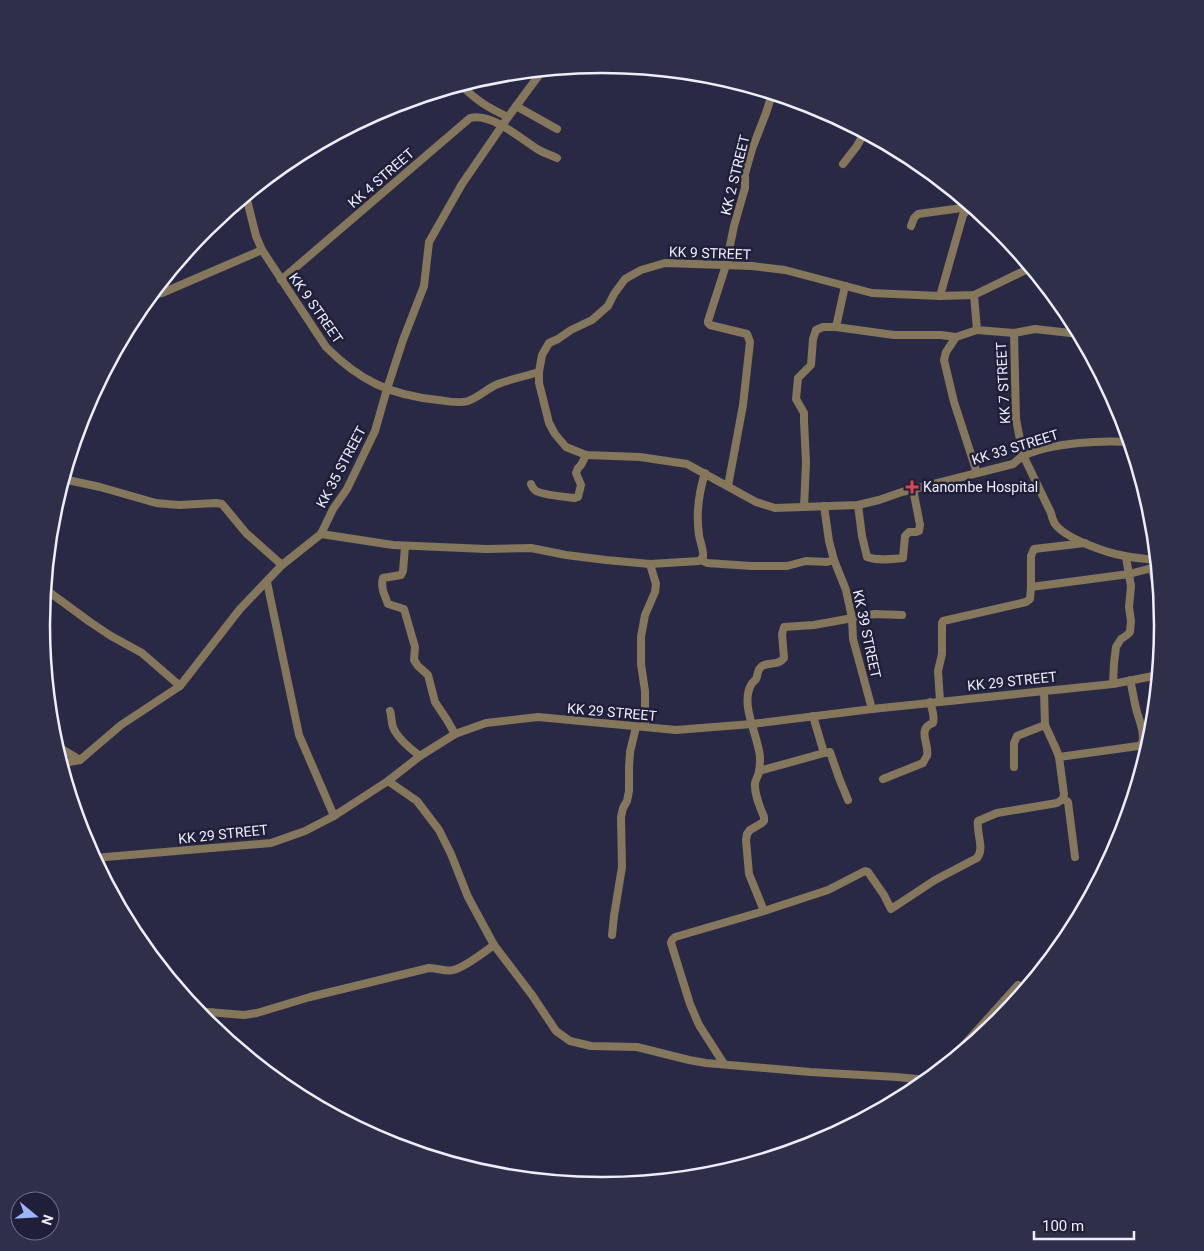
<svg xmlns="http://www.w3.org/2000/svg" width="1204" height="1251" font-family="Roboto,sans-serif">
<rect width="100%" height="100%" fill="#2a2945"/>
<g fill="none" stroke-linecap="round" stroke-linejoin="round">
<!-- minor -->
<g stroke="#84775b" stroke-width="8">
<path d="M461,85C477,101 487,107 508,117"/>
<path d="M516,106L557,129"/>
<path d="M843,164L857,146L864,133"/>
<path d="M246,196L256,236L262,250L326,347C360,381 390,395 438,400C447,401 459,404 468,401C479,397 488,388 498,384C511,379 526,376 539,372L542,355L549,343L558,339L571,330L592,320L608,306L614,294L625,279L641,270L665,263L752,266L785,270L872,293L940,296L974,295L1030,268"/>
<path d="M911,226L914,218L918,214L969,207"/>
<path d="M281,280L470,118C491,112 521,139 539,150C544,153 551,155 557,158"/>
<path d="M845,286L836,327L894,335H941L956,337"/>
<path d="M974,295L977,330L1014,333L1035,329L1079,334"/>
<path d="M151,296L162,293L262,250"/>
<path d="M940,296L963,215L969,207H972"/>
<path d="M1014,333L1016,419L1023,455L1051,513C1052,517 1053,521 1055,524C1066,539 1107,553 1125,556C1135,558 1146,559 1156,560"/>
<path d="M539,372V383L549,423L555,434L566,447L586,455L640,457L687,464L756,502L775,508L858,505L879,500L902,492L1013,464C1017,461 1020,457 1025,455C1052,443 1100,440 1130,442"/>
<path d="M977,473L954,402L944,360L946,352L956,337L977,330"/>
<path d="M63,479L100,487L156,503L179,505L216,503L222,504L246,533L282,565"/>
<path d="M531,484C532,487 532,488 536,491C544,495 565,497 575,498L578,497L581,485L576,473L578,468L581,465L586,455"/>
<path d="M728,486L743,405L750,342L747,334L710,325L708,323V321L726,265L734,226L745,188V174L752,149L766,113L772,94"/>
<path d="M858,505L862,536L867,557C878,561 891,559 903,558L905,536L909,532H916L919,531L920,525L913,489"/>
<path d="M824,506L829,541L834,560L846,590L852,618L853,639L872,709"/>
<path d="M804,507L806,462L804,421V413L796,399L798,378L811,365L813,339L816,330L823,327H836"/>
<path d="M321,534L393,545L486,549L531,548L566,555L606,560L650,564L699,561L703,557C704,550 700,542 699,535C696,514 699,492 705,473"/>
<path d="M405,546L403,571L401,575L383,578C380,587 385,596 388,604L404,609L415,647L414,660L418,666L428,675L435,702L447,720L455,734"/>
<path d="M701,560L707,563L751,566H787L806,561L827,562L834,560"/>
<path d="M1155,564L1152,568L1162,615"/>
<path d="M267,582L299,735L334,816"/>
<path d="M1031,587L1129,574L1152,568"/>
<path d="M45,589L90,622L111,636L142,653L180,686"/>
<path d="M1113,684L1114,663L1116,647L1121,639L1127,635L1130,632L1131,621L1129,607L1131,586L1126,557"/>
<path d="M940,701L938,671L942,654V623L943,621L1026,602L1030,599L1031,587V556L1034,549L1085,543"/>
<path d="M390,711C392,716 391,722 393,727C397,738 412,750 420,756"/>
<path d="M645,727V691L641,664V637L645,615L655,592L656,584L650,564"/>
<path d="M55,745L80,760"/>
<path d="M824,753L830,752L839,778L848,800"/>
<path d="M1059,757L1138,746L1142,744C1145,733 1140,723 1137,712C1134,702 1133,691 1130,680"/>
<path d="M61,765L64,763L80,760L121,725L180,686L240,609L282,565L321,534L333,509L347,489L375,431L387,389L403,340L424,286L429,242L462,184L508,117L542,71"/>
<path d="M1014,767V743L1017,736L1045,725"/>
<path d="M759,771L824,753L813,716"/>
<path d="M883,779L923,763C924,761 926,757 927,756C930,745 916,729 933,723C935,716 932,709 930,702"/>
<path d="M1063,799L1068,802L1075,857"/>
<path d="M94,858L271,843L305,831L334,816L388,781L420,756L455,734L486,723L538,717L676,730L752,724L872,709L1113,684L1158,675"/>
<path d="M764,911L749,874L746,840L747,834L750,830L762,823L764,821V817C760,807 754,794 755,783C756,779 758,776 759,772C760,767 760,761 760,757C758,735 740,705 751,685C753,681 753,683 756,679C758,676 757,671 760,668C765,661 778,667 784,658L782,634L784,627L814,625L875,614L902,615"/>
<path d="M612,935L614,916L622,867L621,817L623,808L627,801L629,791V768L630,752L636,727"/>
<path d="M494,945L532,995L556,1031L570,1041L591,1046L637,1047L689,1060L706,1063L810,1072L897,1077L927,1080"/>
<path d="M196,1011L244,1015L257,1013L310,997L429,968C436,968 448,972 453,970C464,968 484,952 494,945L468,897L451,854L439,830L417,801L388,781"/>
<path d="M724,1064L699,1025L690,1004L671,943L672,940L675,937L764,911L828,890L865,871L868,872L884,895L891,909L935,880L977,858C985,849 976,833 978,821L997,813L1057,803L1063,799L1064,794L1059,757L1056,749L1045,725L1044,691"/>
<path d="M946,1065L1018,985"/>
</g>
</g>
<!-- markers -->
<path fill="#e0444e" stroke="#201f3a" stroke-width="2" d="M909.5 479.5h5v5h5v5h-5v5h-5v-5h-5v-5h5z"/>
<g text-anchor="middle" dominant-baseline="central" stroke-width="5" stroke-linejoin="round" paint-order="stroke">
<!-- street labels -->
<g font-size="14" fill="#ededfc" stroke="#201f3a">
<text transform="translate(735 175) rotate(-76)">KK 2 STREET</text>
<text transform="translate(381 178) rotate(-41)">KK 4 STREET</text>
<text transform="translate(710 253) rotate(2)">KK 9 STREET</text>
<text transform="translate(316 308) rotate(55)">KK 9 STREET</text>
<text transform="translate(1003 383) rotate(-93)">KK 7 STREET</text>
<text transform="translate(1015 447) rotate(-17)">KK 33 STREET</text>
<text transform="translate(341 467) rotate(-62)">KK 35 STREET</text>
<text transform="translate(867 634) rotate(78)">KK 39 STREET</text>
<text transform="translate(1012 681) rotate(-6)">KK 29 STREET</text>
<text transform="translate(612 712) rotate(5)">KK 29 STREET</text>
<text transform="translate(223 834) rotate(-6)">KK 29 STREET</text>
</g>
<!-- poi labels -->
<g font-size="14" fill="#ededfc" stroke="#201f3a" text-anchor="start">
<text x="923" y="487">Kanombe Hospital</text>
</g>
</g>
<!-- crop -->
<path d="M0 0H1204V1251H0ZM50 625a552 552 0 1 1 1104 0a552 552 0 1 1-1104 0Z" fill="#302f4a" fill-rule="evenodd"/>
<path fill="none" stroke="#ededfc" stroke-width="2.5" d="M50 625a552 552 0 1 1 1104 0a552 552 0 1 1-1104 0Z"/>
<!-- north arrow -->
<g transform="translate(35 1216) rotate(108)"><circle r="24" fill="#201f3a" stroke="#727188"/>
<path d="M0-4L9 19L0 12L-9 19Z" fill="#9ab5fd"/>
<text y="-8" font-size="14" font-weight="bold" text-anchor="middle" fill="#ededfc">N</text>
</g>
<!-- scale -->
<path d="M1034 1231v8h100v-8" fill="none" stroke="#ededfc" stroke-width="2.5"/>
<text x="1042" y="1231" font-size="15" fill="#ededfc" stroke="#201f3a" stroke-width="4" paint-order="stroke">100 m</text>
</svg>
